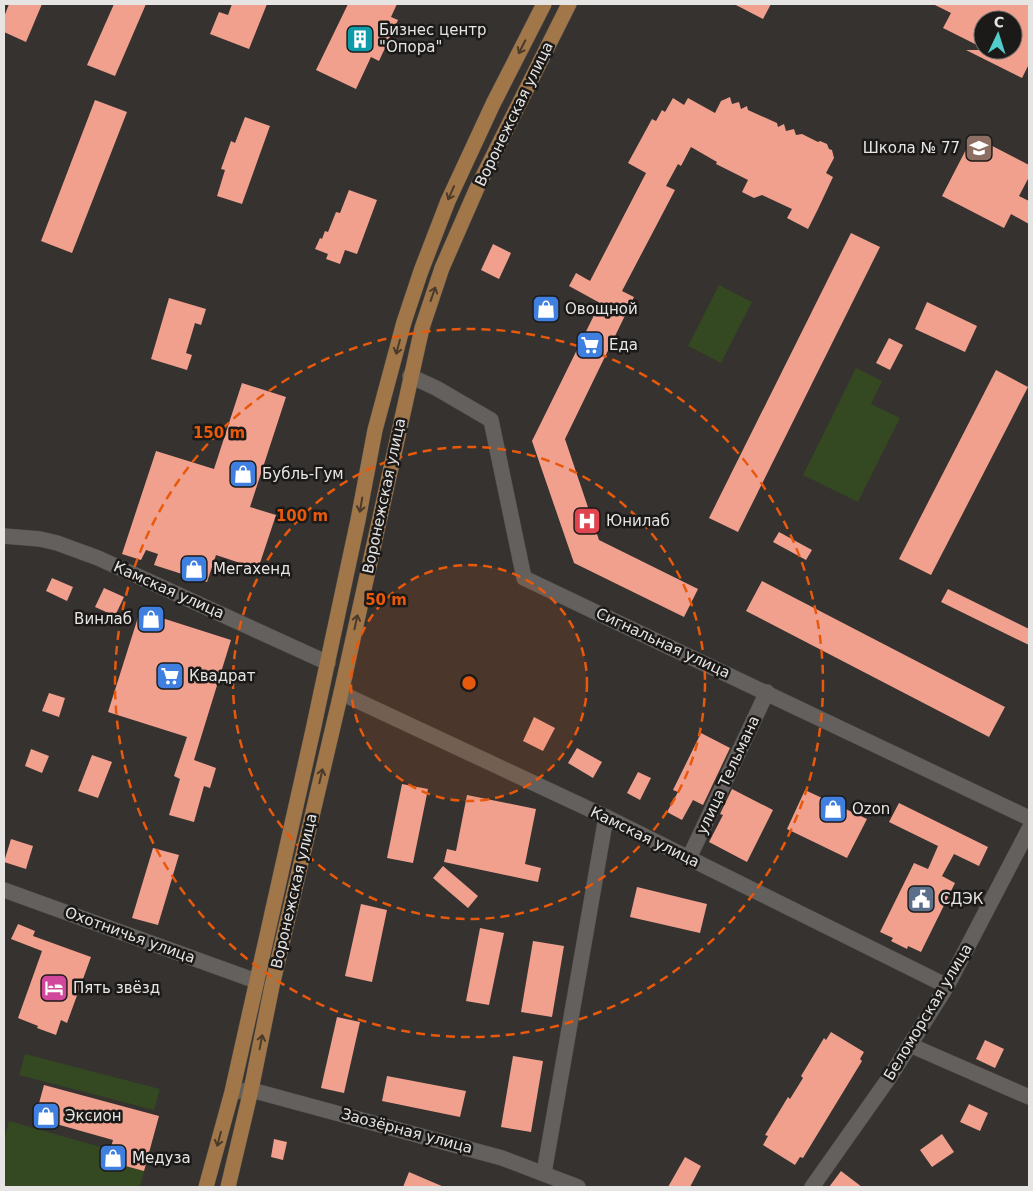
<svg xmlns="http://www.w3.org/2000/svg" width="1033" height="1191" font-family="'DejaVu Sans',sans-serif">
<rect width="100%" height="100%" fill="#35322f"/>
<!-- green -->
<g fill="#344821">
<path d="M719,285L752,302L721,363L688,346Z"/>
<path d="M856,368L882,381L871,404L900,418L858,502L803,475Z"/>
<path d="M25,1054L160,1089L154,1110L19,1075Z"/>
<path d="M9,1121L147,1160L140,1187H4V1141Z"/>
</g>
<!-- building -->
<g fill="#f2a08e">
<path d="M9,4H42L26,42L4,32V17Z"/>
<path d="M114,4H146L115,76L87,65Z"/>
<path d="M232,4H267L249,49L210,34L219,12L228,15Z"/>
<path d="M348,4H397L391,17L398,20L379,61L371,57L356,89L316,70Z"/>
<path d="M734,4H771L763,19Z"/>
<path d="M933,4H1029V64L1022,78L966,50H1013V20H983V48L943,28L951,13Z"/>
<path d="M730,97L732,104L739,102L741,109L747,106L748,110L777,123L778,127L784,124L786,131L794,129L796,135L802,134L818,142L820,141L827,144L829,149L832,150L834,158L826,173L833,177L818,209L808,229L787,218L792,209L762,195L754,198L742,192L748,180L716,164L717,162L691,147L681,166L678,164L666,186L675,190L622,291L634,297L565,439L599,540L698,589L684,617L574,563L532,441L600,303L569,286L576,273L590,281L646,173L628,163L652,119L656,121L662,110L665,112L673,98L684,105L688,98L715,113L721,101Z"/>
<path d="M95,100L127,112L72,253L41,241Z"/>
<path d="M245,117L270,126L242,204L217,196L225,170L221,169L231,141L235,143Z"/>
<path d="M973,136L1029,165V177L1019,196L1029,201V224L1011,214L1004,228L942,196Z"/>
<path d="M349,190L377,200L357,254L345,250L340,264L326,259L328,254L315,249L320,238L322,239L325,231L328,232L336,212L340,213Z"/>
<path d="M851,233L880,247L738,532L709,518Z"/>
<path d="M493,244L511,253L499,279L481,270Z"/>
<path d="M169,298L206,309L201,325L195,323L186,353L192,355L187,370L151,359Z"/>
<path d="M927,302L977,326L965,352L915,329Z"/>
<path d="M889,338L903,345L890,370L876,363Z"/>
<path d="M996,370L1028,387L931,575L899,559Z"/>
<path d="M242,383L286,397L250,507L276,515L258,569L216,555L207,582L154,565L158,554L146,550L141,560L122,554L156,451L214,469Z"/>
<path d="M779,532L812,550L806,560L773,542Z"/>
<path d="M52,578L73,587L67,601L46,591Z"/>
<path d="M762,581L1005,707L989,737L746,611Z"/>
<path d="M104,588L124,597L115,616L95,607Z"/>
<path d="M948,589L1029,629V645L941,602Z"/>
<path d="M140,611L231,640L194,760L216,768L210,788L204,786L194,822L169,815L180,779L174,776L187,737L108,712Z"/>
<path d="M49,693L65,698L59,717L42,711Z"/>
<path d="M534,717L555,728L543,751L523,741Z"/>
<path d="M701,733L730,748L703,805L693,800L682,820L667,812L678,792L673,790Z"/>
<path d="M577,748L602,762L593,778L568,763Z"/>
<path d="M31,749L49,756L42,773L25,766Z"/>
<path d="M92,755L112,762L98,798L78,791Z"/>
<path d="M638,772L651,778L640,800L627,793Z"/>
<path d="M402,784L428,789L413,863L387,858Z"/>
<path d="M732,789L773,810L747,862L709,842L723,815L720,814Z"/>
<path d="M805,790L867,819L847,858L787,829Z"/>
<path d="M467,795L536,809L525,864L541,868L538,882L444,862L447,849L456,851Z"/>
<path d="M899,803L988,847L979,866L954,854L942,876L955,883L921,952L908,946L907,949L891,941L893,938L880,932L914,863L928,869L938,846L889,822Z"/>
<path d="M11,839L33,846L26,869L4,862Z"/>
<path d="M153,848L179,855L158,925L132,918Z"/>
<path d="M443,866L478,896L468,908L433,878Z"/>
<path d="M637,887L707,904L700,933L630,917Z"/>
<path d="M361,904L387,910L372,982L345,976Z"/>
<path d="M18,924L35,931L33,936L91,957L67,1023L61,1020L56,1035L37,1028L38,1026L18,1018L42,951L11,939Z"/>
<path d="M480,928L504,933L489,1005L466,1001Z"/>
<path d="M533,941L564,946L552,1017L521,1012Z"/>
<path d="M337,1017L360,1022L344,1093L321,1088Z"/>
<path d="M831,1032L864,1052L860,1059L862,1061L803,1158L800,1157L795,1165L763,1145L768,1136L765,1135L788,1097L790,1099L803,1078L801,1076L824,1038L826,1040Z"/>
<path d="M985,1040L1004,1049L995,1068L976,1059Z"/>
<path d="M513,1056L543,1061L531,1132L501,1127Z"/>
<path d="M387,1076L466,1091L460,1117L382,1101Z"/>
<path d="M44,1085L159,1116L144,1171L107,1161L113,1140L35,1118Z"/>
<path d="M969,1104L988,1113L980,1131L960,1122Z"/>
<path d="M942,1134L954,1152L932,1167L920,1150Z"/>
<path d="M274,1139L287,1142L283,1160L271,1157Z"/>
<path d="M685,1157L701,1166L690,1187H668Z"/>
<path d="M841,1171L862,1187H829Z"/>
<path d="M409,1172L444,1187H403Z"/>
</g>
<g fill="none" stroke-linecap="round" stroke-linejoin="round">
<!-- minor casing -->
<g stroke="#524f4c" stroke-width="16">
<g id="minor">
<path d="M4,536L40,539L57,543L98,558L328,663"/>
<path d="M341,693L606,817L947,986"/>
<path d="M689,858L767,692"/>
<path d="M4,890L256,981"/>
<path d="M910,1045L1029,1097"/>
<path d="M232,1092L251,1090L502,1158L578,1187"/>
<path d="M544,1173L606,817"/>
<path d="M812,1187L889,1078L947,986L1029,829"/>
</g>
</g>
<!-- tertiary casing -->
<g stroke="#524f4c" stroke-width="16">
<path id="tertiary" d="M410,376L436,388L491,420L524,578L1029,818"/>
</g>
<!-- primary casing -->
<g stroke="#524f4c" stroke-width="16">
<g id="primary">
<path d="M206,1187L232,1092L313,730L358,520L375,430L404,322L421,271L448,201L493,104L544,4"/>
<path d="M228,1187L251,1090L272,986L341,693L422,328L442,268L477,188L569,4"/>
</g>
</g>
<!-- minor -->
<use href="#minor" stroke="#64605d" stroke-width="15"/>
<!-- tertiary -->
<use href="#tertiary" stroke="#64605d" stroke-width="15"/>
<!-- primary -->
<use href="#primary" stroke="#a17649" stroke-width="15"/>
</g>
<!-- one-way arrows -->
<defs><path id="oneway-shaft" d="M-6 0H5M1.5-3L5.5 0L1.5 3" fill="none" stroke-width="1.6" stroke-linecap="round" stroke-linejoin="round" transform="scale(1.25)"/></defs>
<g stroke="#4a3a2a">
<use href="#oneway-shaft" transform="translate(522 47) rotate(117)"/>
<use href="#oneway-shaft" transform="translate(451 193) rotate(114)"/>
<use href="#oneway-shaft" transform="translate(433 294) rotate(-71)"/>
<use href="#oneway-shaft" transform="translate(398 347) rotate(105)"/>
<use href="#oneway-shaft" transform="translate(361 505) rotate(100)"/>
<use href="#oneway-shaft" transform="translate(356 622) rotate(-78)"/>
<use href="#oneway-shaft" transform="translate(321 776) rotate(-77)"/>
<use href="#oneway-shaft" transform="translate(261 1042) rotate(-79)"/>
<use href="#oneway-shaft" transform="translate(219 1139) rotate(105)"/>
</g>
<!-- distance rings -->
<circle cx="469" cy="683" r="118" fill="#e8590c" fill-opacity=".12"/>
<g fill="none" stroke="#e8590c" stroke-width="2.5" stroke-dasharray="9 6">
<circle cx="469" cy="683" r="118"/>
<circle cx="469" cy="683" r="236"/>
<circle cx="469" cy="683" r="354"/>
</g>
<!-- icons -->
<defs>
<g id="building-square" transform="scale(1.4375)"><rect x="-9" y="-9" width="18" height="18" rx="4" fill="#0f9aa8" stroke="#1b1a19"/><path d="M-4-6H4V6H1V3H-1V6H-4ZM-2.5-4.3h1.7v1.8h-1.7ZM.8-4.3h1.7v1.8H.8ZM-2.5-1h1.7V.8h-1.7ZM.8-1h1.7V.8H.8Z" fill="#fff"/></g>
<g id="school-square" transform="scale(1.4375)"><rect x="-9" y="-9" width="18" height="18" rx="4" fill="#8d6e63" stroke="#1b1a19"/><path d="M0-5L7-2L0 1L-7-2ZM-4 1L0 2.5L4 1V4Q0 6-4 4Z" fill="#fff"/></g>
<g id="shop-square" transform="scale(1.4375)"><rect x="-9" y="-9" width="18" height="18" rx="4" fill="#3f7fe0" stroke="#1b1a19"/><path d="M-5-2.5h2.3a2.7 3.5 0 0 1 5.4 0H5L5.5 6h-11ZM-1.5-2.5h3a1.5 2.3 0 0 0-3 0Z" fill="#fff"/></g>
<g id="supermarket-square" transform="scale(1.4375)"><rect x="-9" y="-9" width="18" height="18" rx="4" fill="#3f7fe0" stroke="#1b1a19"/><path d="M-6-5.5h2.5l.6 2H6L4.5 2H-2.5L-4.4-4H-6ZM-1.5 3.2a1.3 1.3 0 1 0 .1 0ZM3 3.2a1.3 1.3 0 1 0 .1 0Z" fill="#fff"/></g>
<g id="hospital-square" transform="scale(1.4375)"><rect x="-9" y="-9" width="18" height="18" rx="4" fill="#e0444e" stroke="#1b1a19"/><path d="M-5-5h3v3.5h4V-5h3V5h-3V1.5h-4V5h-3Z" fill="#fff"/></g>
<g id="civic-square" transform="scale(1.4375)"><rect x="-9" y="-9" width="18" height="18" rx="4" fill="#5c6f8a" stroke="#1b1a19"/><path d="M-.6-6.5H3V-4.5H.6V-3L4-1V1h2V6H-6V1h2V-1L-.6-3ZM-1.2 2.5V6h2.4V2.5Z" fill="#fff"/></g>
<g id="hotel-square" transform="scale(1.4375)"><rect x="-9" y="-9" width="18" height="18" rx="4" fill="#d1479c" stroke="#1b1a19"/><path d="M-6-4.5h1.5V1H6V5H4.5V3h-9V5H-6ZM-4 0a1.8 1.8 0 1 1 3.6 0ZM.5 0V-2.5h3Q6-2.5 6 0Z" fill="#fff"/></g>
</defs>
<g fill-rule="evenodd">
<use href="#building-square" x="360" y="39"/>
<use href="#school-square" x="979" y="148"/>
<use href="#shop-square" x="546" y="309"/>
<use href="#supermarket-square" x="590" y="345"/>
<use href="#shop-square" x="243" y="474"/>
<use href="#hospital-square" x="587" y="521"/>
<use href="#shop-square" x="194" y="569"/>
<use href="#shop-square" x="151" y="619"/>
<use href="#supermarket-square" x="170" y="676"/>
<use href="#shop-square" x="833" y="809"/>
<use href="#civic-square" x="921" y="899"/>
<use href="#hotel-square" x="54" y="988"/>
<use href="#shop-square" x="46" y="1116"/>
<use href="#shop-square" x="113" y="1158"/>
</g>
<g text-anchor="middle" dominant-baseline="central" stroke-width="5" stroke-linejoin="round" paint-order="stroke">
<!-- poi labels -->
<g font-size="15" fill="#e7e5e3" stroke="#1b1a19" text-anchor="start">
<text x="379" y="30">Бизнес центр<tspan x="379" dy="17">"Опора"</tspan></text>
<text x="960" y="148" text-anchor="end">Школа № 77</text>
<text x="565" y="309">Овощной</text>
<text x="609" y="345">Еда</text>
<text x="262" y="474">Бубль-Гум</text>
<text x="606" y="521">Юнилаб</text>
<text x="213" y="569">Мегахенд</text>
<text x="132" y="619" text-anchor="end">Винлаб</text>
<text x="189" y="676">Квадрат</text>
<text x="852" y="809">Ozon</text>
<text x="940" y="899">СДЭК</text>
<text x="73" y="988">Пять звёзд</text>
<text x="65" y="1116">Эксион</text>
<text x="132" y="1158">Медуза</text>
</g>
<!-- street labels -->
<g font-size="15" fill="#e7e5e3" stroke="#1b1a19">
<text transform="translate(514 114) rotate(-64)">Воронежская улица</text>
<text transform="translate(384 496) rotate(-78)">Воронежская улица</text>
<text transform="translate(169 590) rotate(24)">Камская улица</text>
<text transform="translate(663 643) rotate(25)">Сигнальная улица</text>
<text transform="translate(728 775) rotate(-65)">улица Тельмана</text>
<text transform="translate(645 837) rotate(26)">Камская улица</text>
<text transform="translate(294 891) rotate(-77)">Воронежская улица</text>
<text transform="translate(130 935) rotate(20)">Охотничья улица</text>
<text transform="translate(928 1012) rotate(-59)">Беломорская улица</text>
<text transform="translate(407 1131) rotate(15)">Заозёрная улица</text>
</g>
</g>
<circle cx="469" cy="683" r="8" fill="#e8590c" stroke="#1b1a19" stroke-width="2.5"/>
<g font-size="15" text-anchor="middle" font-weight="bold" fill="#e8590c" stroke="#1b1a19" stroke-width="5" stroke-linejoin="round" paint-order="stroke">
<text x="219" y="438">150 m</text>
<text x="302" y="521">100 m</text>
<text x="386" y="605">50 m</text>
</g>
<!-- border -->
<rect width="1033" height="1191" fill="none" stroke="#e7e5e3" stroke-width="10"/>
<!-- north arrow -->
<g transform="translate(998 35) rotate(4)"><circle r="24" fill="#1b1a19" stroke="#6d6b6a"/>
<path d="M0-4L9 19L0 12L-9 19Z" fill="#53cdcb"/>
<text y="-8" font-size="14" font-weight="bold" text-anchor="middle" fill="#e7e5e3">С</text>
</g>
</svg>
